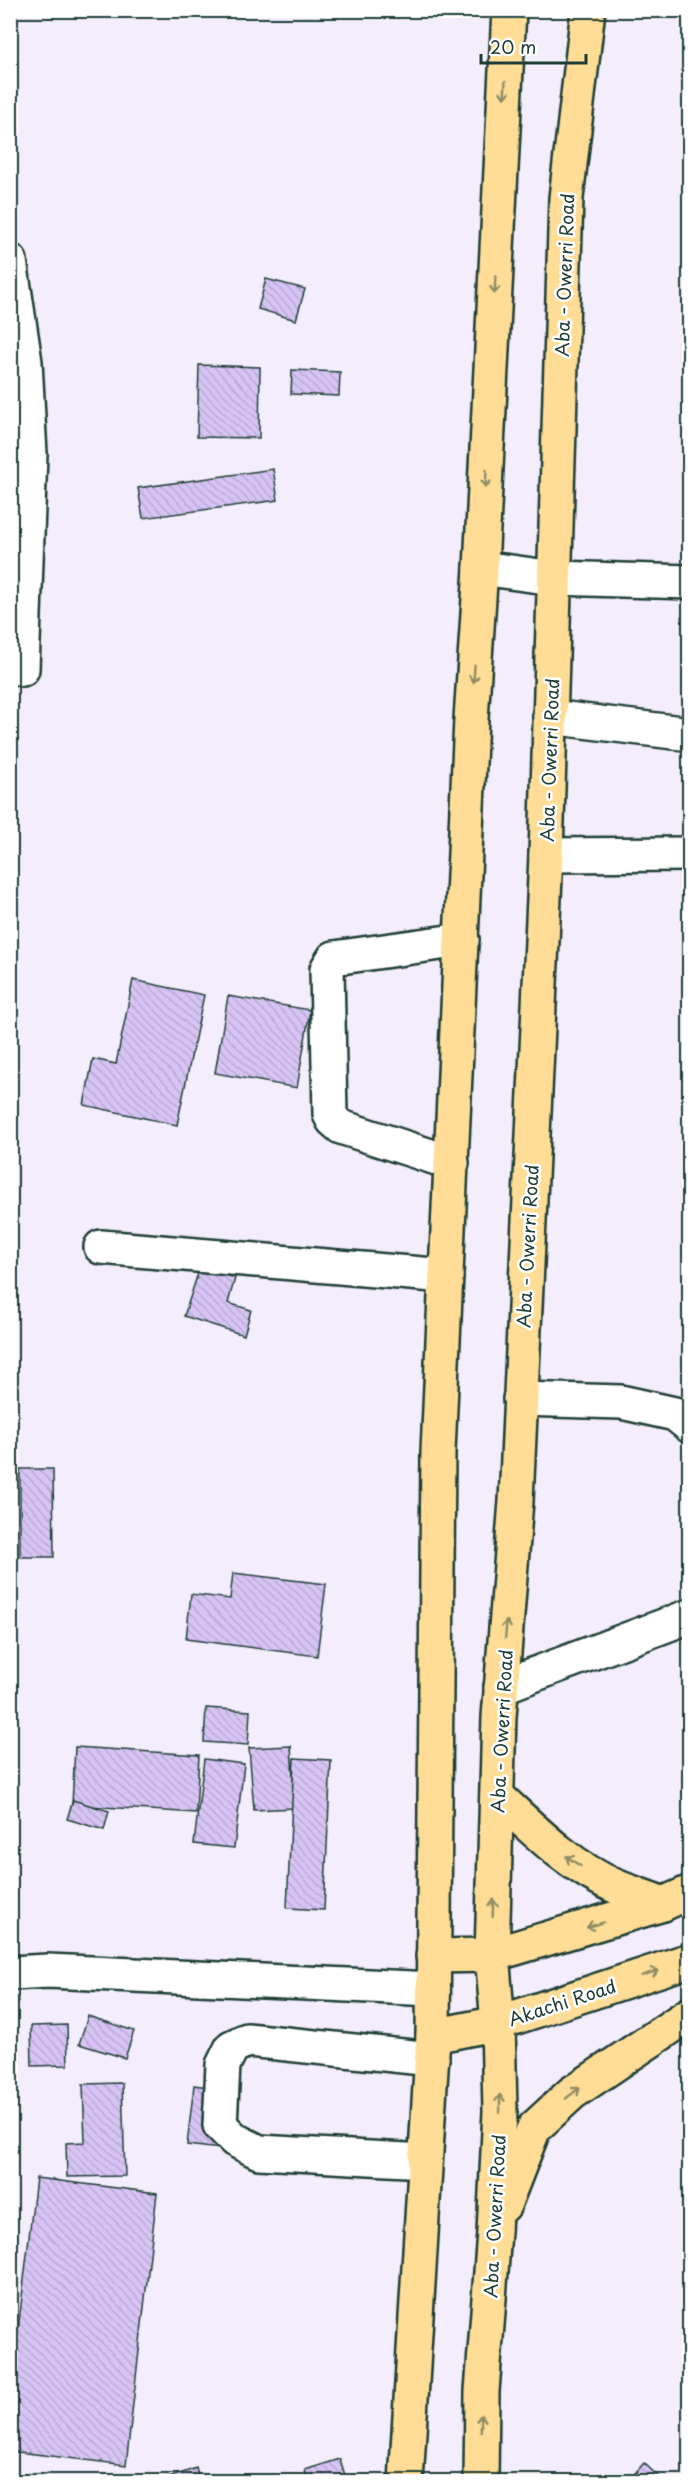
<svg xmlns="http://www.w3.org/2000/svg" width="700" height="2492" font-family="'Playpen Sans',sans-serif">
<defs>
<pattern id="building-back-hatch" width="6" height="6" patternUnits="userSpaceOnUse" patternTransform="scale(1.5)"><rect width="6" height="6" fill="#d7c4f5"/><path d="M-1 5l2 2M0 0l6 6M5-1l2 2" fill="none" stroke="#b8a9d3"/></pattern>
</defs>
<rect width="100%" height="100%" fill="#f3edfc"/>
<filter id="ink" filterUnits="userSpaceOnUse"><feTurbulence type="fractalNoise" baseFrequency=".0167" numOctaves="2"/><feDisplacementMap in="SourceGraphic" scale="12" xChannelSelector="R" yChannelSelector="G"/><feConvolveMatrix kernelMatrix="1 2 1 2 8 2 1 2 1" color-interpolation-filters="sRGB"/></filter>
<g filter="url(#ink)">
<!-- building -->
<g fill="url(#building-back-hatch)" stroke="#1f3d34" stroke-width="1.5">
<path d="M266,279L305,289L296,320L258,309Z"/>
<path d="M199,365L260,367L259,438L197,437Z"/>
<path d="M292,370L340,372L339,396L291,394Z"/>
<path d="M273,469L278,500L143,518L138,488Z"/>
<path d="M133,980L204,995L177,1125L84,1105L93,1059L116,1064Z"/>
<path d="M228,996L310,1010L297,1088L215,1073Z"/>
<path d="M200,1267L235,1278L228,1303L251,1310L244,1335L184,1316Z"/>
<path d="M20,1469H53L54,1557H20Z"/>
<path d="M233,1573L326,1584L317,1656L186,1639L191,1594L230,1599Z"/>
<path d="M206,1708L250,1711L248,1745L204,1742Z"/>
<path d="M291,1746L295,1808L254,1810L249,1748Z"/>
<path d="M75,1747L199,1755L196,1813L72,1805Z"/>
<path d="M294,1758L331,1760L324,1910L287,1908Z"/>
<path d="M204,1759L244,1764L234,1848L194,1844Z"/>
<path d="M73,1800L109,1811L104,1830L67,1819Z"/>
<path d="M88,2016L134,2031L125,2058L79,2044Z"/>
<path d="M67,2025L68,2065L32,2066L31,2026Z"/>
<path d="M122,2083L125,2176L67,2177L66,2143L85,2142L83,2084Z"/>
<path d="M194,2085L235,2091L229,2150L187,2145Z"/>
<path d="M36,2178L157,2193L126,2465L10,2451V2398Z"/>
<path d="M340,2459L347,2482H308L305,2470Z"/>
<path d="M644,2463L664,2482H627Z"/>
<path d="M196,2468L200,2482H158Z"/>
</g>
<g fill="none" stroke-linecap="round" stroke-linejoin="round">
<!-- minor casing -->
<g stroke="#1f3d34" stroke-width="38">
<g id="minor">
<path d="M10,261L25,362L30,454L22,669"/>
<path d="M481,568L554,578L690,582"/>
<path d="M550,717L690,734"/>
<path d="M546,855L690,854"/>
<path d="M452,1163L341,1127L333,1120L330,1114L327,969L334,958L462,940"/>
<path d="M101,1247L446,1276"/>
<path d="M520,1399L621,1402L675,1414L690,1426"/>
<path d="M501,1687L690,1616"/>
<path d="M10,1973L48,1971L433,1989"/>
<path d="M425,2161L259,2152L235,2140L220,2125L223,2065L232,2047L247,2040L432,2059"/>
</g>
</g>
<!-- major casing -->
<g stroke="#1f3d34" stroke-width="38">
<g id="major">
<path d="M433,1956L492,1955L663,1904L690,1892"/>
<path d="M433,2036L498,2023L690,1960"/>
</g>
</g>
<!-- highway casing -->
<g stroke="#1f3d34" stroke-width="38">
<g id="highway">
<path d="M497,1796C533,1829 569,1866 615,1886C631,1893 647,1897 663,1904"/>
<path d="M504,2205L534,2128L572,2093L690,2014"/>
<path d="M406,2482L433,2036L438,1452L471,719L481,568L509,10"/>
<path d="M481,2482L482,2391L494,2232L500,2111L498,2023L492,1955L499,1717L516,1501L546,855L566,198L588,10"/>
</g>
</g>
<!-- minor -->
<use href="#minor" stroke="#fff" stroke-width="33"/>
<!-- major -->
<use href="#major" stroke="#ffdd96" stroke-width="33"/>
<!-- highway -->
<use href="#highway" stroke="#ffdd96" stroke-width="33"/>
</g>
<!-- one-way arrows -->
<defs><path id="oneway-shaft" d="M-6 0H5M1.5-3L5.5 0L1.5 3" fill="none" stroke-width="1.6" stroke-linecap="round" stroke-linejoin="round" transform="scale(1.5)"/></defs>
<g stroke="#8f8d65">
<use href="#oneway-shaft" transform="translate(505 90) rotate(93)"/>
<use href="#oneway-shaft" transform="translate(495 285) rotate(93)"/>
<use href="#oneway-shaft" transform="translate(486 479) rotate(93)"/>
<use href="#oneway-shaft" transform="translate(474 674) rotate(94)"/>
<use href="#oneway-shaft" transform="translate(506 1629) rotate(-85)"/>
<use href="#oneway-shaft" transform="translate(573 1861) rotate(-146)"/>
<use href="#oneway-shaft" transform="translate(493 1908) rotate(-88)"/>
<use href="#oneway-shaft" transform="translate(595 1925) rotate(163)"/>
<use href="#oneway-shaft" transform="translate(650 1973) rotate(-18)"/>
<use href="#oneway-shaft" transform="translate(573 2093) rotate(-38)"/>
<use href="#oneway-shaft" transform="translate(500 2103) rotate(-91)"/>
<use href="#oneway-shaft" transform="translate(481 2423) rotate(-89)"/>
</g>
</g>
<g text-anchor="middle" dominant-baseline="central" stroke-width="5" stroke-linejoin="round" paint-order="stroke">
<!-- street labels -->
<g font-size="18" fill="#1f3d34" stroke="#fff">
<text transform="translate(564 275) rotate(-88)">Aba - Owerri Road</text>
<text transform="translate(549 760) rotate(-88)">Aba - Owerri Road</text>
<text transform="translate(527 1246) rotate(-87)">Aba - Owerri Road</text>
<text transform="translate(501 1731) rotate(-87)">Aba - Owerri Road</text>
<text transform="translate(562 2002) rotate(-18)">Akachi Road</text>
<text transform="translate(494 2216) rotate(-87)">Aba - Owerri Road</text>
</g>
</g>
<!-- margin -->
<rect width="700" height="2492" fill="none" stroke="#fff" stroke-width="36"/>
<rect x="18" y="18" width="664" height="2456" fill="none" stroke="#1f3d34" stroke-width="2" filter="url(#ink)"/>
<!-- scale -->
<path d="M481 54v9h105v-9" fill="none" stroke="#1f3d34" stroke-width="3"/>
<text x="490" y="54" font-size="18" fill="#1f3d34" stroke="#ffffff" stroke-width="4.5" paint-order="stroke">20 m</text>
</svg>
